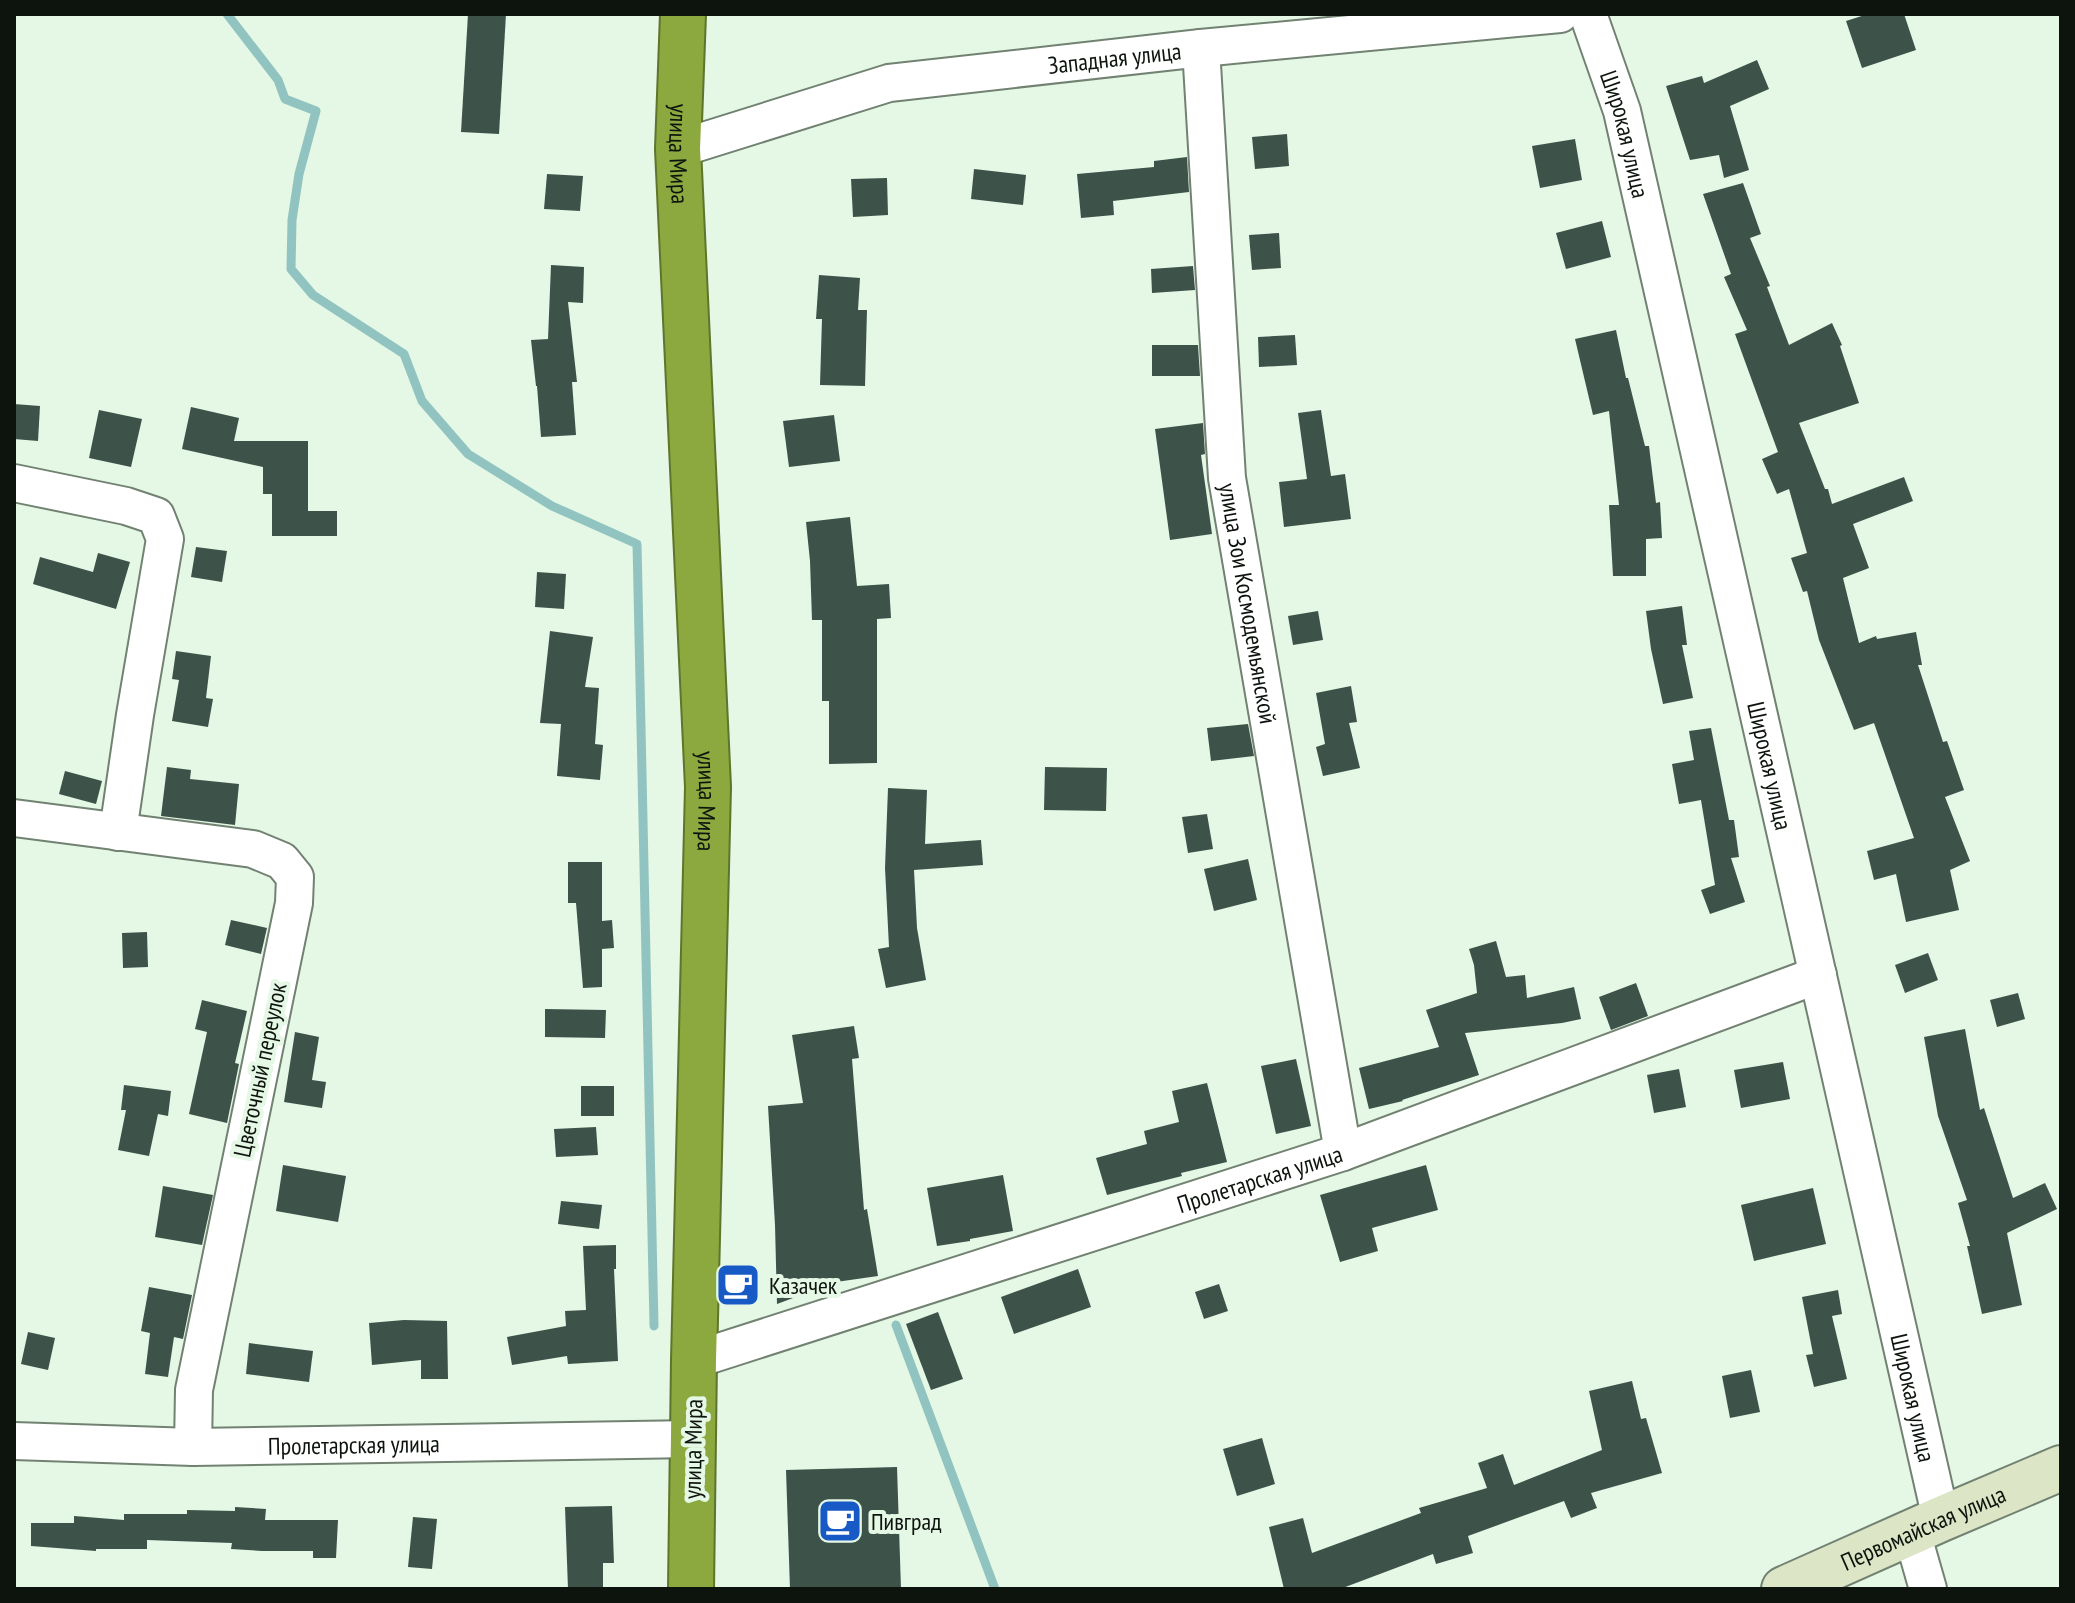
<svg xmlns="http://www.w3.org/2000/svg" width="2075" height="1603" font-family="'PT Sans Narrow',sans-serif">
<rect width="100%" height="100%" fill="#e5f7e5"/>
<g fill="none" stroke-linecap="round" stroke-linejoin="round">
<!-- stream -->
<g stroke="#91c4c1" stroke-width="9">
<path d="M227,14L278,80L285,99L316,111L299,174L292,220L291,269L313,295L404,354L422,401L468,454L552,506L637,544L654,1326"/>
<path d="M896,1325L995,1589"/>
</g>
</g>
<!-- building -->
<g fill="#3d534a">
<path d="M468,14H506L499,134L461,132Z"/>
<path d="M1868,14H1904L1916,50L1862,68L1846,21Z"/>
<path d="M1757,60L1769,89L1730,106L1749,170L1724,178L1719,155L1690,160L1666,86L1702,76L1704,83Z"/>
<path d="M1287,134L1289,166L1255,169L1252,137Z"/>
<path d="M1575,139L1582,180L1540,188L1532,146Z"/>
<path d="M1187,157L1189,192L1113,201L1114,215L1081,218L1077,174L1154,167V161Z"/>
<path d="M974,169L1026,175L1023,205L971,199Z"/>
<path d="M547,174L583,176L580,211L544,209Z"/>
<path d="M887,178L888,215L853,217L851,179Z"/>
<path d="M1743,183L1761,234L1750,238L1770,286L1767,287L1789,345L1832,323L1842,345L1840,346L1859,403L1799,423L1825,489H1828L1832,504L1904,477L1913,501L1853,524L1869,568L1843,578L1859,643L1876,636L1877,639L1916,632L1922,665H1918L1943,742L1947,741L1964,790L1945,797L1970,861L1950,870L1959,910L1906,922L1896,874L1874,880L1867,851L1914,838L1874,723L1854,730L1819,640L1807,591L1803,592L1791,558L1807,553L1789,489L1777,494L1762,459L1778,452L1735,334L1747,330L1724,277L1731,274L1703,194Z"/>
<path d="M1602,221L1611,257L1566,269L1556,233Z"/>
<path d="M1279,233L1281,268L1252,270L1249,235Z"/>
<path d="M551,265L584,267L583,303L568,302L577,382H572L576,435L541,437L537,386H536L531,340L548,339Z"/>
<path d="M1193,266L1195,290L1152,293L1151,269Z"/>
<path d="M819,275L860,278L858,310H867L865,386L820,385L822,319H816Z"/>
<path d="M1616,330L1626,378H1628L1645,446H1649L1656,503L1660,502L1662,538L1646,539V576H1613L1609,505H1619L1609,411L1593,415L1575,339Z"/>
<path d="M1295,335L1297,365L1259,367L1258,337Z"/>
<path d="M1152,345H1198L1200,376H1152Z"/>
<path d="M14,404L40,406L38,441L14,439Z"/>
<path d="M191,407L239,418L234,441H308V511H337V536H272V494H263V467L182,449Z"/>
<path d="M99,410L142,419L131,467L89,458Z"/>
<path d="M1321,410L1331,476L1345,474L1351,519L1284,527L1279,482L1307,479L1298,413Z"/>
<path d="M834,415L840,461L789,467L783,421Z"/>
<path d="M1203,423L1205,454L1201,455L1212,534L1170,540L1155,429Z"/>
<path d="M850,517L857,586L889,584L891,618L877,619V763L829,764V701H822V620H812L810,561L806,522Z"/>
<path d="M196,547L227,551L222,582L191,577Z"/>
<path d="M98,553L130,562L116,609L33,584L40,557L93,572Z"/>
<path d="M537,572L566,574L564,609L535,607Z"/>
<path d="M1682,606L1687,645H1682L1693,698L1663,704L1651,649L1646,611Z"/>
<path d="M1318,611L1323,640L1293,645L1288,616Z"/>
<path d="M550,631L593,637L585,687L599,688L595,744L603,745L600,780L557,776L561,724L540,723Z"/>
<path d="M176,651L211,656L206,698L213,699L208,727L172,721L179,680L172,679Z"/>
<path d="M1351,686L1357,722L1349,723L1360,768L1323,776L1316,747L1325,744L1316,693Z"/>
<path d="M1248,724L1254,756L1211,761L1207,728Z"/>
<path d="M1711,728L1729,820H1734L1739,857L1731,858L1745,902L1710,914L1701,890L1715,885L1701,800L1679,804L1672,764L1694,760L1689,731Z"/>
<path d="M167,767L191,770L190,779L239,784L235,825L161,816Z"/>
<path d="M1045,767L1107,768L1106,811L1044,810Z"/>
<path d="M65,771L102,781L96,804L59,794Z"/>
<path d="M888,788L927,790L925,844L981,840L983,865L914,870L917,928L926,980L886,988L878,949L889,947L885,868Z"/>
<path d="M1207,814L1213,849L1188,853L1182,817Z"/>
<path d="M1248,859L1257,900L1214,911L1204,869Z"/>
<path d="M568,862H602V921L612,920L614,948L602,949V987L583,988L576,903H568Z"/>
<path d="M231,920L267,928L261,954L225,945Z"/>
<path d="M147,932L148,967L123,968L122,933Z"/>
<path d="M1496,941L1506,977L1525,975L1527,998L1574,987L1581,1019L1562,1023L1465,1033L1479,1075L1402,1100L1403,1101L1369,1109L1359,1068L1439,1047L1426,1010L1477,993L1474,965L1469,949Z"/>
<path d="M1928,953L1938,980L1905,993L1895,965Z"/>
<path d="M1636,983L1648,1016L1611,1030L1599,997Z"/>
<path d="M2018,993L2025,1019L1997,1027L1990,1000Z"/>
<path d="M202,1000L247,1011L235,1063L239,1064L227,1123L189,1114L207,1032L195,1029Z"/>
<path d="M545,1009L606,1010L605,1038L545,1037Z"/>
<path d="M854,1026L859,1058L852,1059L864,1210L867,1209L878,1276L836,1282L777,1304L775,1225L768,1106L803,1103L792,1035Z"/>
<path d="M1965,1029L1980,1110L1984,1108L2013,1198L2045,1183L2057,1209L2007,1233L2022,1305L1982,1314L1967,1246H1970L1958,1203L1967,1200L1938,1116L1924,1037Z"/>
<path d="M295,1032L319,1037L312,1080L326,1082L322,1108L284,1102Z"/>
<path d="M1296,1059L1311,1126L1276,1134L1261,1066Z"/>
<path d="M1783,1062L1790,1099L1741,1108L1734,1070Z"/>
<path d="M1679,1069L1686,1107L1654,1113L1647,1075Z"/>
<path d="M1207,1083L1227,1162L1181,1173L1182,1176L1107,1195L1096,1158L1147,1144L1144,1131L1179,1122L1172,1091Z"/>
<path d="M124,1085L171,1091L168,1116L158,1114L149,1156L118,1150L126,1110H121Z"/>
<rect x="581" y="1086" width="33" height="30"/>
<path d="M596,1127L598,1155L556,1157L554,1129Z"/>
<path d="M283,1165L346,1176L338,1222L276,1211Z"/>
<path d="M1426,1165L1438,1210L1372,1228L1378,1251L1340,1262L1320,1195Z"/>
<path d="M1003,1175L1013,1231L970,1239V1241L937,1246L927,1188Z"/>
<path d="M163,1186L213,1195L202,1245L155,1237Z"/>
<path d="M1813,1188L1826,1244L1754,1261L1741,1205Z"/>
<path d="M561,1201L602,1205L599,1229L558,1224Z"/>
<path d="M616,1245V1269H614L618,1361L568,1364L567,1356L512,1365L507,1337L566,1326L565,1311L586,1310L583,1246Z"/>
<path d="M1078,1269L1091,1307L1014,1334L1001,1297Z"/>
<path d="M1219,1284L1228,1311L1204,1319L1195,1292Z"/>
<path d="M149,1287L192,1295L183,1339L174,1337L168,1377L145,1374L150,1333L141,1331Z"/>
<path d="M1838,1290L1842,1314L1832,1316L1847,1379L1814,1387L1806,1355L1813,1354L1802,1297Z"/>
<path d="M938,1312L963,1379L931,1390L906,1324Z"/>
<path d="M404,1320L447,1321L448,1379H421V1360L372,1365L369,1323Z"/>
<path d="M28,1332L55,1338L48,1370L21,1364Z"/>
<path d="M249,1343L313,1351L309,1382L246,1374Z"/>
<path d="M1751,1370L1760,1412L1730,1418L1722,1376Z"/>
<path d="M1632,1381L1641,1419L1646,1418L1662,1473L1591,1493L1597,1508L1571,1518L1564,1501L1468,1536L1473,1553L1436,1564L1433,1554L1340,1589H1284L1269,1527L1303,1518L1312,1553L1421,1513L1419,1508L1487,1488L1478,1463L1503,1454L1514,1485L1602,1450L1589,1391Z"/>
<path d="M1262,1438L1275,1484L1237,1496L1223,1449Z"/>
<path d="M897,1467L901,1589H790L786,1470Z"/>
<path d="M612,1506L614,1563H603V1589H568L565,1507Z"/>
<path d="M235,1507L266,1509L265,1520H338L336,1558H313V1551H262L231,1549L232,1543L147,1540V1549H96V1551L31,1546V1523H74V1516L124,1520V1514H187V1510L235,1511Z"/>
<path d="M413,1517L437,1519L432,1569L408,1567Z"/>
</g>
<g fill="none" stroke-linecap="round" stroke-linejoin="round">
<!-- street casing -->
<g stroke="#728272" stroke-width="40">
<g id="street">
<path id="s1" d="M1588,14L1622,111L1941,1519"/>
<path id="s2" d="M1201,48L1227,478L1343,1152"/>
<path id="s3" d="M678,149L889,83L1201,48L1560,14"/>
<path d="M14,483L126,506L156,516L165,539L135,715L118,832"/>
<path d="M14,818L253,849L282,861L295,877L294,903L194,1390L193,1447"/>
<path id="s4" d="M694,1360L1343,1152L1818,975"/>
<path id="s5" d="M14,1441L193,1447L694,1439"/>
<path d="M1912,1533L1928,1589"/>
</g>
</g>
<!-- secondary casing -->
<g stroke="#728272" stroke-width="48">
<g id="secondary">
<path id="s6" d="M1784,1589L1941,1519L2061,1468"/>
</g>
</g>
<!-- highway casing -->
<g stroke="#5f742d" stroke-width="48">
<g id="highway">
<path id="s7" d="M683,14L678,149L708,787L694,1360L691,1589"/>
</g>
</g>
<!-- street -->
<use href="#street" stroke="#fff" stroke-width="36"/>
<!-- secondary -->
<use href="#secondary" stroke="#dce5c5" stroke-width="44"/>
<!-- highway -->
<use href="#highway" stroke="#8ba93e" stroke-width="44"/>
</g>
<!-- icons -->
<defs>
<g id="cafe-square" transform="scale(2.3)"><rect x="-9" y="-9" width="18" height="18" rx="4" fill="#1759c5" stroke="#e5f7e5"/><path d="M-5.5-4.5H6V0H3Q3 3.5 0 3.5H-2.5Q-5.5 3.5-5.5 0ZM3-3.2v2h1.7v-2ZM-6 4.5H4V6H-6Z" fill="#fff"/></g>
</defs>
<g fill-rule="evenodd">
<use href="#cafe-square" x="738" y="1285"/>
<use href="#cafe-square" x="840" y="1521"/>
</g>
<g text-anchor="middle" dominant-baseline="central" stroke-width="8" stroke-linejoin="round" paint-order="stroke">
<!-- street labels -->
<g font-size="24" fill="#0d130d" stroke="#e5f7e5">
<text stroke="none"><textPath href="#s3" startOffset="448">Западная улица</textPath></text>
<text stroke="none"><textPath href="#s1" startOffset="126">Широкая улица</textPath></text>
<text stroke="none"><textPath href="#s7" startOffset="140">улица Мира</textPath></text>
<text stroke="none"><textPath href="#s2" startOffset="558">улица Зои Космодемьянской</textPath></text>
<text stroke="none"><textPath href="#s1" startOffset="774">Широкая улица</textPath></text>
<text stroke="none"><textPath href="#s7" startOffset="788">улица Мира</textPath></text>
<text transform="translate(260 1070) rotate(-78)">Цветочный переулок</text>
<text stroke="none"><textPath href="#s4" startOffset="594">Пролетарская улица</textPath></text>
<text stroke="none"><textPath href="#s1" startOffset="1422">Широкая улица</textPath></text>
<text stroke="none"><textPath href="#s5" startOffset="340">Пролетарская улица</textPath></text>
<text transform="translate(693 1449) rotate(-89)">улица Мира</text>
<text stroke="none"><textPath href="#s6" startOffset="152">Первомайская улица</textPath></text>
</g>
<!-- poi labels -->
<g font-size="24" fill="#0d130d" stroke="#e5f7e5" text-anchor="start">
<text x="769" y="1285">Казачек</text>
<text x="871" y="1521">Пивград</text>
</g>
</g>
<!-- border -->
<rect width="2075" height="1603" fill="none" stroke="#0d130d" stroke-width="32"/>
</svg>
